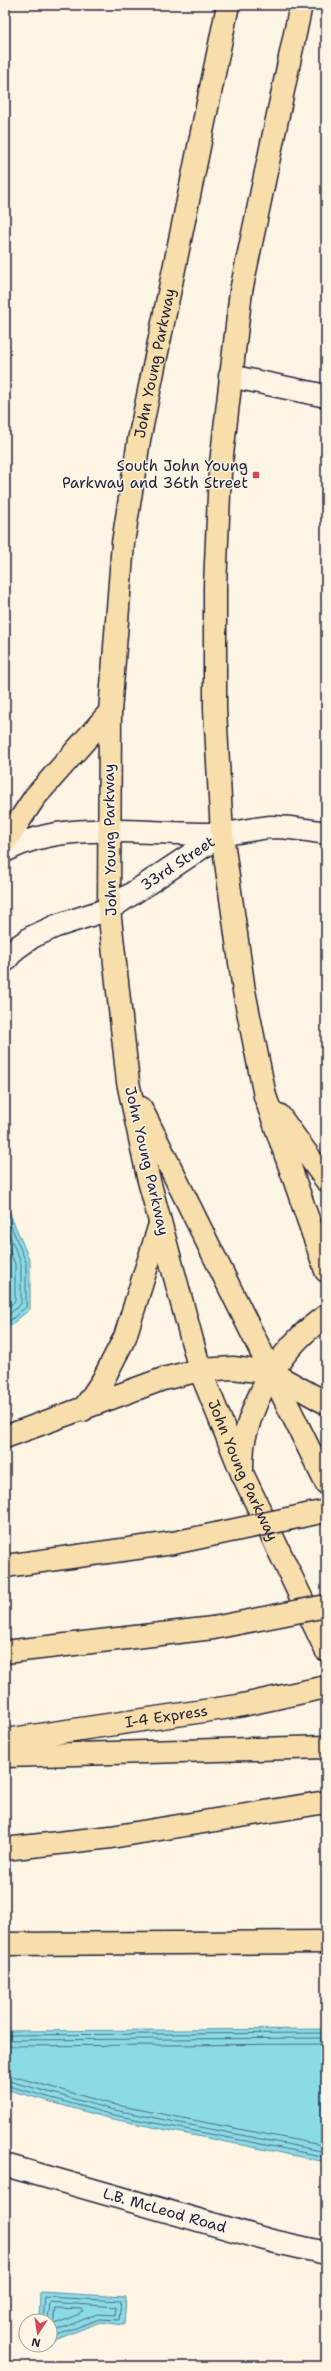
<svg xmlns="http://www.w3.org/2000/svg" width="331" height="2371" font-family="'Shantell Sans',sans-serif">
<rect width="100%" height="100%" fill="#fcf5e5"/>
<filter id="ink" filterUnits="userSpaceOnUse"><feTurbulence type="fractalNoise" baseFrequency=".025" numOctaves="2"/><feDisplacementMap in="SourceGraphic" scale="8" xChannelSelector="R" yChannelSelector="G"/><feConvolveMatrix kernelMatrix="1 2 1 2 8 2 1 2 1" color-interpolation-filters="sRGB"/></filter>
<g filter="url(#ink)">
<!-- water -->
<g fill="#8bdbe6" stroke="#6191a2">
<path d="M5,1202L30,1261V1309L5,1330Z"/>
<path d="M326,2029V2162L108,2118L5,2089V2031Z"/>
<path d="M40,2292L126,2297L124,2325L100,2322L50,2342V2321H39Z"/>
</g>
<g fill="none" stroke-linecap="round" stroke-linejoin="round">
<!-- shore -->
<g stroke="#4c6c7f" stroke-width="1">
<path d="M5,1212L26,1262V1307L5,1325"/>
<path d="M5,1224L21,1263V1304L5,1318"/>
<path d="M5,1240L15,1264V1301L5,1310"/>
<path d="M5,2035L326,2033"/>
<path d="M5,2040L326,2038"/>
<path d="M5,2046L326,2044"/>
<path d="M5,2074L111,2104L326,2146"/>
<path d="M5,2080L110,2109L326,2152"/>
<path d="M5,2085L109,2114L326,2157"/>
<path d="M55,2308L82,2309L84,2312L55,2324L54,2322Z"/>
<path d="M43,2321L45,2297L121,2301L119,2320L99,2319L50,2338"/>
<path d="M48,2321L50,2302L116,2307L115,2315L97,2314L50,2333"/>
</g>
<!-- minor casing -->
<g stroke="#22223b" stroke-width="25">
<g id="minor">
<path d="M230,376L326,396"/>
<path d="M5,851C66,817 154,836 221,834C238,833 255,828 272,827C290,827 308,830 326,833"/>
<path id="s1" d="M5,961L15,949L32,937L56,926L109,909L222,834"/>
<path id="s2" d="M5,2165L272,2241L326,2253"/>
</g>
</g>
<!-- major casing -->
<g stroke="#22223b" stroke-width="25">
<g id="major">
<path d="M292,1173L326,1271"/>
<path id="s3" d="M200,1370L242,1473L326,1650"/>
</g>
</g>
<!-- highway casing -->
<g stroke="#22223b" stroke-width="25">
<g id="highway">
<path d="M5,842L35,797L110,712"/>
<path d="M141,1108L326,1483"/>
<path d="M279,1115L326,1180"/>
<path d="M292,1173L265,1096L244,991L222,834L215,709V586L220,472L241,291L301,5"/>
<path id="s4" d="M200,1370L148,1177L128,1082L109,909L110,712L123,543L139,440L228,5"/>
<path d="M83,1410L103,1380L125,1337L160,1224"/>
<path d="M5,1437L163,1379L200,1370L233,1368L272,1373L326,1403"/>
<path d="M242,1473C242,1461 242,1447 245,1436C257,1389 285,1343 326,1316"/>
<path d="M5,1566L173,1543"/>
<path d="M5,1652L213,1628"/>
<path id="s5" d="M5,1740L238,1706L326,1687"/>
<path d="M5,1756L326,1747"/>
<path d="M5,1849L111,1837L326,1802"/>
<path d="M5,1944L326,1942"/>
</g>
</g>
<!-- minor -->
<use href="#minor" stroke="#fcf5e5" stroke-width="22"/>
<!-- major -->
<use href="#major" stroke="#f8deab" stroke-width="22"/>
<!-- highway -->
<use href="#highway" stroke="#f8deab" stroke-width="22"/>
<!-- highway-bridge casing -->
<g stroke="#22223b" stroke-width="25" stroke-linecap="butt">
<g id="highway-bridge">
<path d="M173,1543L326,1511"/>
<path d="M213,1628L326,1606"/>
</g>
</g>
<!-- highway-bridge -->
<use href="#highway-bridge" stroke="#f8deab" stroke-width="22"/>
</g>
</g>
<!-- markers -->
<rect fill="#d1495b" stroke="#fcf5e5" stroke-width="1.5" x="252" y="471" width="8" height="8" rx="2"/>
<g text-anchor="middle" dominant-baseline="central" stroke-width="3" stroke-linejoin="round" paint-order="stroke">
<!-- street labels -->
<g font-size="15" fill="#22223b" stroke="#fcf5e5">
<text stroke="none"><textPath href="#s4" startOffset="1020">John Young Parkway</textPath></text>
<text transform="translate(110 840) rotate(-91)">John Young Parkway</text>
<text stroke="none"><textPath href="#s1" startOffset="201">33rd Street</textPath></text>
<text transform="translate(147 1161) rotate(77)">John Young Parkway</text>
<text stroke="none"><textPath href="#s3" startOffset="109">John Young Parkway</textPath></text>
<text stroke="none"><textPath href="#s5" startOffset="163">I-4 Express</textPath></text>
<text stroke="none"><textPath href="#s2" startOffset="166">L.B. McLeod Road</textPath></text>
</g>
<!-- poi labels -->
<g font-size="15" fill="#22223b" stroke="#fcf5e5" text-anchor="end">
<text x="248" y="466">South John Young<tspan x="248" dy="17">Parkway and 36th Street</tspan></text>
</g>
</g>
<!-- margin -->
<rect width="331" height="2371" fill="none" stroke="#fcf5e5" stroke-width="20"/>
<rect x="10" y="10" width="311" height="2351" fill="none" stroke="#22223b" stroke-width="1.5" filter="url(#ink)"/>
<!-- north arrow -->
<g transform="translate(38 2333) rotate(192)"><circle r="19" fill="#fcf5e5" stroke="#a5a1a1"/>
<path d="M0-3L7 15L0 10L-7 15Z" fill="#d1495b"/>
<text y="-6" font-size="11" font-weight="bold" text-anchor="middle" fill="#22223b">N</text>
</g>
</svg>
